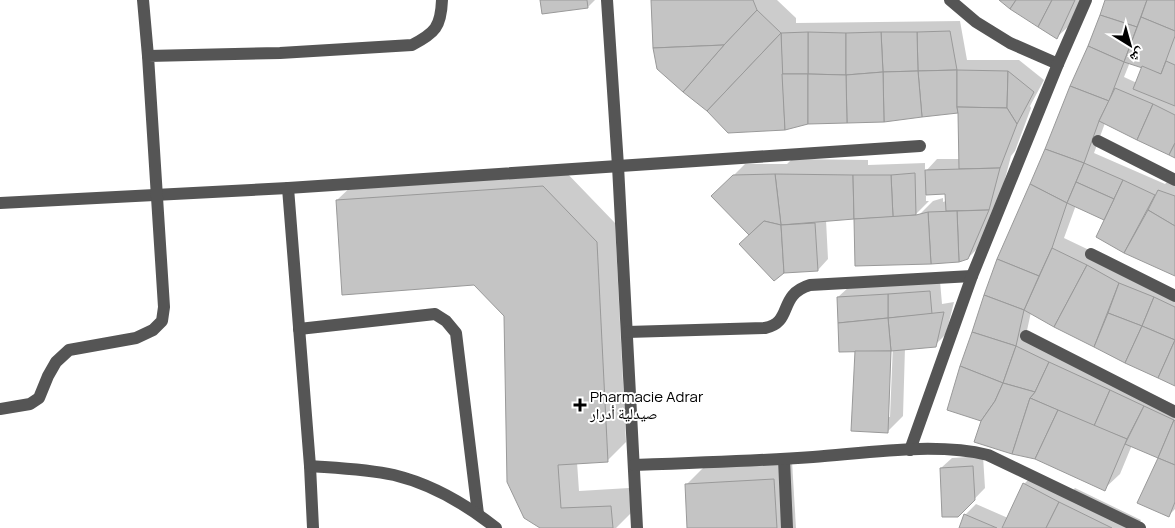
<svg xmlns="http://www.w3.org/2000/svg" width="1175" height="528" font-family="Manrope,'Noto Naskh Arabic',sans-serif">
<rect width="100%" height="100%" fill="#fff"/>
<!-- shadow -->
<g fill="#0003" fill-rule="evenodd">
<path d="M541,0H595L588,7Z"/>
<path d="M652,0H777L796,18V23L960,21L967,60H1019L1044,80L1030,106L1031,108L1015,151L1011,156L1000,198L979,247L968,258L855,217L826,220L828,259L818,270L750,234L713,196L745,164H787L792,159L868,160V165L925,163V172L937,159H961L960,111ZM946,193V201L943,202V198L933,201L913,221L911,219L929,201H926V194Z"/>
<path d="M1001,0H1080L1068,27L1057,37Z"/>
<path d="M1107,0H1175V157L1105,123L1094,153L1165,184L1169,180L1175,182V275L1124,252L1106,219L1076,205L1064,238L1175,291V385L1125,362L1031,312L1026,335L1175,405V509L1169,515L1159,457L1132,445L1120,474L1104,489L983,420L1031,185ZM1130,62L1144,65L1137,83L1124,77Z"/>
<path d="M562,168L615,223L626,442L607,461L577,462L579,491L629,488L631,513L616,528H542L505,315L475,284L337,200L356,182Z"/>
<path d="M940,281L942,304L954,302L946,334L935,345L905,348L903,416L888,431L838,297L849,287ZM890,344H893L890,417H888Z"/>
<path d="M983,456L985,488L958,516L941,468L952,458Z"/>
<path d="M792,461L796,528H689L686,485L705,466Z"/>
<path d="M1035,473L1071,492L1075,488L1141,520L1138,525L1144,528H960L965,515L976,504L1008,518L1024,484Z"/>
</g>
<!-- building -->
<g fill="#c4c4c4" stroke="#999">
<path d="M540,0H587L588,8L542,14Z"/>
<path d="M651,0H753L757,10L724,45L653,48Z"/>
<path d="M999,0H1016L1010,9Z"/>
<path d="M1016,0H1052L1038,27L1010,9Z"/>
<path d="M1052,0H1075L1057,39L1038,27Z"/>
<path d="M1105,0H1147L1137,27L1100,15Z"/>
<path d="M1147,0H1175V31L1141,17Z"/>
<path d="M757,10L781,33L707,111L683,92L724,45Z"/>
<path d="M1100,15L1137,27L1124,62L1088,46Z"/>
<path d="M1141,17L1175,31V36L1161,74L1124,62Z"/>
<path d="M950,31L957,70L918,71L917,32Z"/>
<path d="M808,32L846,33V75L808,74Z"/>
<path d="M808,32V74H782L781,33Z"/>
<path d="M881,32H917L918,71L883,72Z"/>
<path d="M881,32L883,72L846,75V33Z"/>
<path d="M781,33L785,130L728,133L707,111Z"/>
<path d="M724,45L683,92L657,69L653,48Z"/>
<path d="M1088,46L1124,62L1109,101L1070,86Z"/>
<path d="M1166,61L1175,65V106L1133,89L1142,66L1161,74Z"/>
<path d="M957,70V107L958,113L922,117L918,71Z"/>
<path d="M957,70L1008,71L1007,108L957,107Z"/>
<path d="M918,71L922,117L884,122L883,72Z"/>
<path d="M1008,71L1034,92L1017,124L1007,108Z"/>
<path d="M883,72L884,122L847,123L846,75Z"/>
<path d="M782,74H808V124L785,130Z"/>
<path d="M808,74L846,75L847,123L808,124Z"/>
<path d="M1070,86L1109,101L1099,121L1084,163L1045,149Z"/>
<path d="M1115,88L1153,104L1137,140L1099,121Z"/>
<path d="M1153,104L1175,115V143L1169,155L1137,140Z"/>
<path d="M957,107L1007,108L1017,124L1000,168L959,169L958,113Z"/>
<path d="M1175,143V158L1169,155Z"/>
<path d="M1045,149L1084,163L1067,203L1030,184Z"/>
<path d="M1084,163L1123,180L1114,199L1076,182Z"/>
<path d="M1000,168L989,210L946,211L945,194L926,195L925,170Z"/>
<path d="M915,173L916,215L893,217L891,175Z"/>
<path d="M775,174L853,175L854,219L781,225Z"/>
<path d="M775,174L781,225L764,221L749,235L711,196L733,175Z"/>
<path d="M853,175H891L893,217L854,219Z"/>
<path d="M1123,180L1155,195L1124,253L1096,237Z"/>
<path d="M1076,182L1114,199L1104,220L1067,203Z"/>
<path d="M1030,184L1067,203L1052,248L1039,276L997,259Z"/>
<path d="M543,186L597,242L608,462L558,465L561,508L611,506L613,528H540L524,518L507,482L504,316L474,285L342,295L336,200Z"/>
<path d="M1158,190L1175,196V226L1148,210Z"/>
<path d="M989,210L968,259L959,262L957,211Z"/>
<path d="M1148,210L1175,226V276L1124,253Z"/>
<path d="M957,211L959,262L931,264L928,212Z"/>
<path d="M928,212L931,264L855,266L854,219L916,215Z"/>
<path d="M764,221L781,225L784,273L774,281L739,244Z"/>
<path d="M815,223L818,271L784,273L781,225Z"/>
<path d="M1052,248L1087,265L1054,327L1024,310Z"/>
<path d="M997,259L1039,276L1024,310L984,295Z"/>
<path d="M1087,265L1119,283L1094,347L1054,327Z"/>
<path d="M1119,283L1154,297L1142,326L1108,313Z"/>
<path d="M930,291L932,314L888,318V294Z"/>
<path d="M888,294V318L838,323L837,297Z"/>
<path d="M984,295L1024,310L1016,346L972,332Z"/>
<path d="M1154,297L1175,307V340L1142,326Z"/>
<path d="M944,312L936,347L891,351L888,318Z"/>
<path d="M1108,313L1142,326L1125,363L1094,347Z"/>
<path d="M888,318L891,351L839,352L838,323Z"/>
<path d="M1142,326L1175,340L1158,378L1125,363Z"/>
<path d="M972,332L1016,346L1003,383L960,366Z"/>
<path d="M1175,340V386L1158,378Z"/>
<path d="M1016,346L1049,362L1035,392L1003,383Z"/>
<path d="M855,351H891L888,433L851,431Z"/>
<path d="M1049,362L1110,390L1094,426L1030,398L1035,392Z"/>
<path d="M960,366L1003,383L995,401L981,421L947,410Z"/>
<path d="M1003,383L1035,392L1030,398L1012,454L974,442L981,421L995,401Z"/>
<path d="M1110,390L1144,406L1127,439L1094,426Z"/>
<path d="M1030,398L1058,410L1035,459L1012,454Z"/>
<path d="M1144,406L1174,420L1158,458L1125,444Z"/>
<path d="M1058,410L1127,439L1105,491L1035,459Z"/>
<path d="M1174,420L1175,421V465L1158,458Z"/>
<path d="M1158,458L1175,465V502L1169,517L1137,503Z"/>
<path d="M973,466L975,500L958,517H942L940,468Z"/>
<path d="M774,479L777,528H687L685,484Z"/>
<path d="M1023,483L1059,502L1046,528H1002Z"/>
<path d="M1059,502L1112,528H1046Z"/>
<path d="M964,514L997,528H959Z"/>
</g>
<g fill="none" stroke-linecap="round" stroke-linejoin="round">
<!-- minor -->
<g stroke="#555" stroke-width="12">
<path d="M143,0L148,56"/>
<path d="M607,0L618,166L637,528"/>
<path d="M950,0L976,22L1010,43L1058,64"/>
<path d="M1098,141L1175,180"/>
<path d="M288,188L310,466L313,528"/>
<path d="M0,203L288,188L920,146"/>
<path d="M1091,254L1175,296"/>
<path d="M299,329L435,314L446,321L456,333L478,514"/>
<path d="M627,332L765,328C794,322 777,295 810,285L972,276"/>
<path d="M1026,336L1175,412"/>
<path d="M0,409L30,404L39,398L48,376L56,362L69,350L136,338L153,330L162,321L164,307L148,56L280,53L412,45C435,33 441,27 442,0"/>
<path d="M910,450L972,276L1058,64L1086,0"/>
<path d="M784,459L787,528"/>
<path d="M634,465C694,463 754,461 813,457C867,453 935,442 988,455L1140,528"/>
<path d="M310,466C338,468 367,469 394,475C431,484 467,505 496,528"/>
</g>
</g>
<!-- markers -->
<path fill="#000" stroke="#fff" stroke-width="2" d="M577.5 397.5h5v5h5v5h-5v5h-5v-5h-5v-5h5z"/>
<g text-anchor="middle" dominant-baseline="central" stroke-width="4" stroke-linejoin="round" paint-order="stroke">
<!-- poi labels -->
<g font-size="15" fill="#000" stroke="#fff" text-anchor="start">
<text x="590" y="396">Pharmacie Adrar<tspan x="590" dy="17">صيدلية أدرار</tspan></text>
</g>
</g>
<!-- north arrow -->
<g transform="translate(1130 45) rotate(143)" stroke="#ffffff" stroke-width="4" paint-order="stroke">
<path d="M0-4L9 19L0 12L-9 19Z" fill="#000000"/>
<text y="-8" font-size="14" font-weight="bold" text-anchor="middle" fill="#000000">ش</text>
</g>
</svg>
